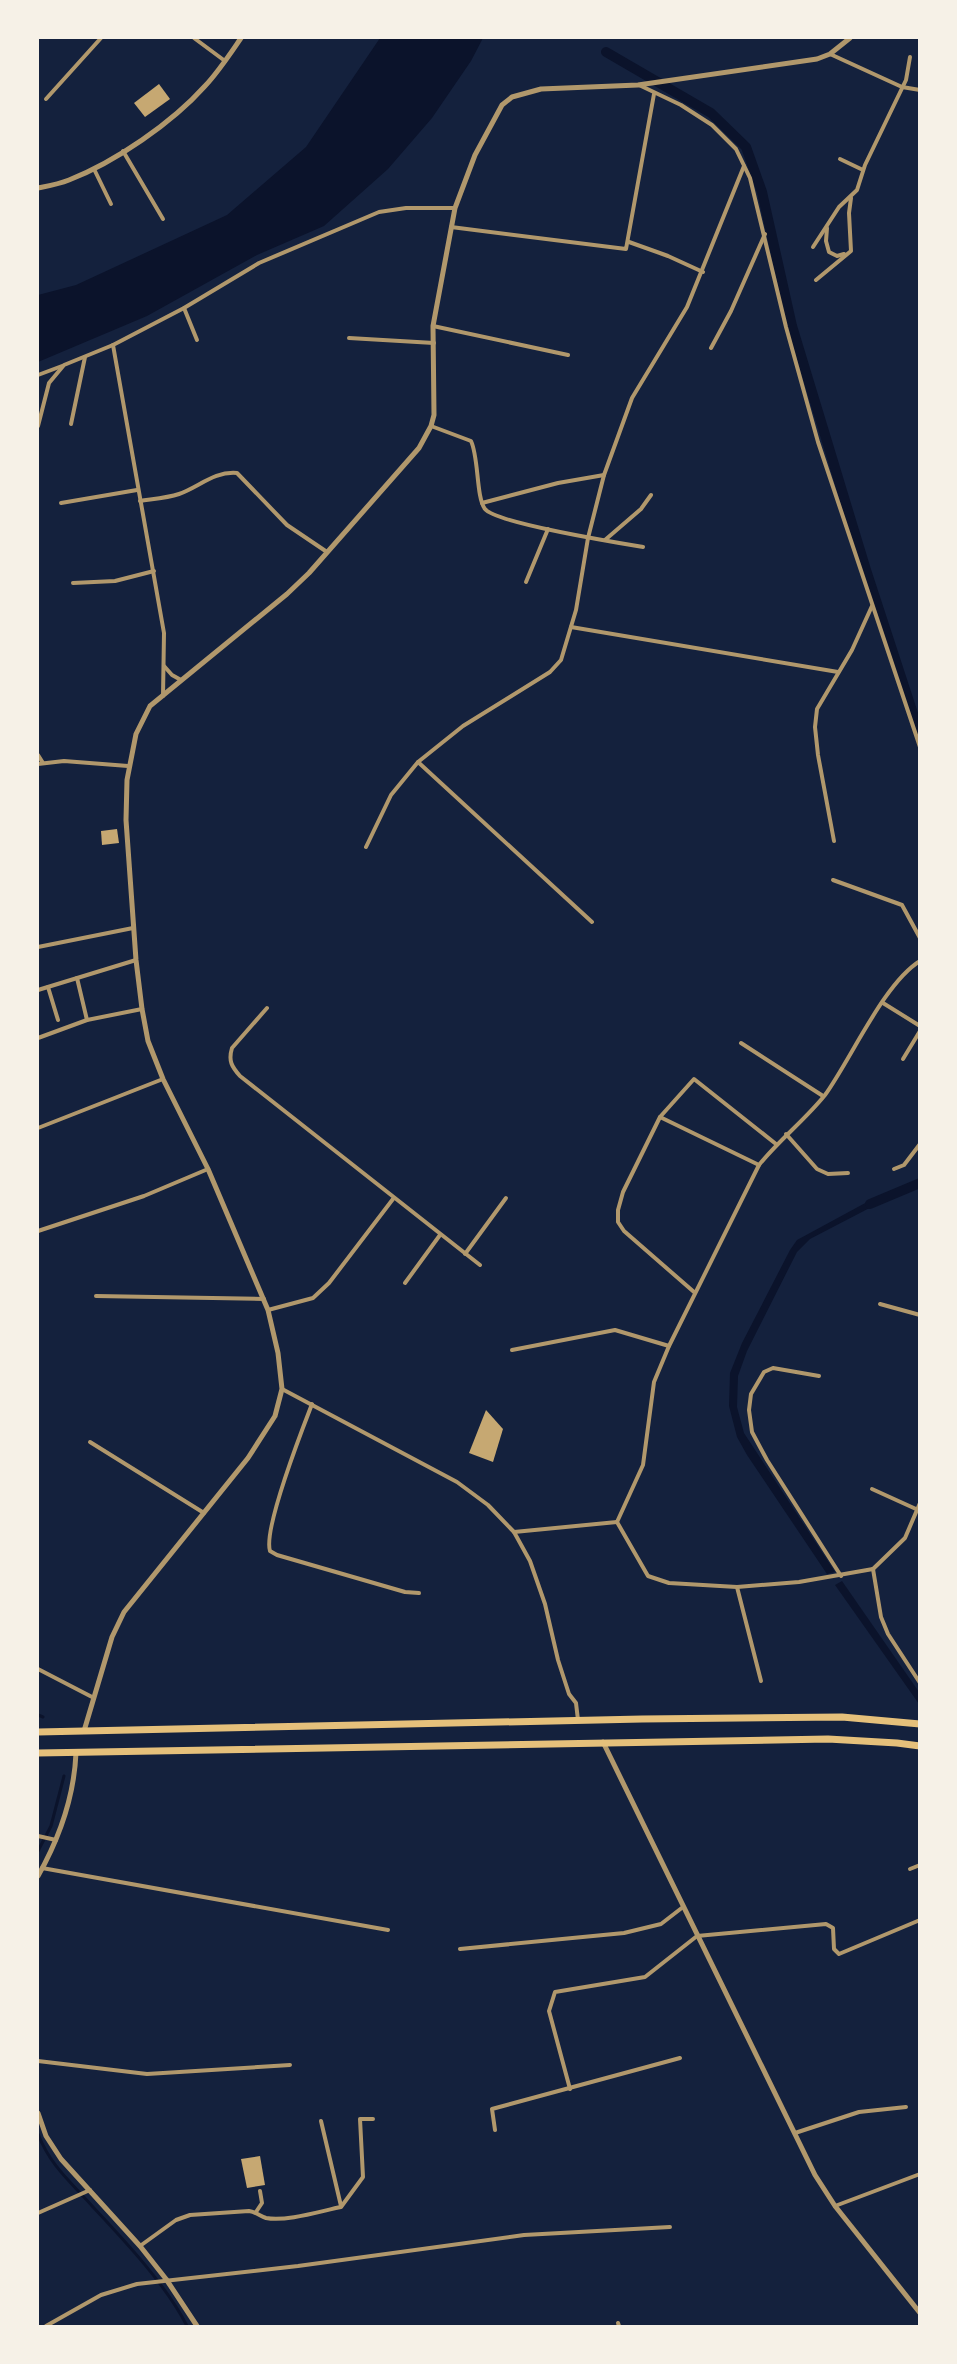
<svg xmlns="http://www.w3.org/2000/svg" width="957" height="2364" font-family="Ubuntu,sans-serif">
<rect width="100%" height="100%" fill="#14213d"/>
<!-- water -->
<g fill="#0b132b">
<path d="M380,38H483L471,61L432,118L388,169L324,226L257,255L147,316L38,362V295L76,285L227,215L306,147Z"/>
<path d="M880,1195L883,1201L810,1239L797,1252L747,1351L738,1376L737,1407L744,1433L835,1572L827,1574L747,1455L737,1437L729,1406L730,1373L742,1343L790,1250L797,1240Z"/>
<path d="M842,1581L919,1692V1704L835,1585Z"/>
</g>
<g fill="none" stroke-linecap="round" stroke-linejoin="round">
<!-- stream -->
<g stroke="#0b132b" stroke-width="3">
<path d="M38,1715L43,1717"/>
<path d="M38,1851L51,1826L64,1776"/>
<path d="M38,2134C51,2167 71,2182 93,2207C124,2240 167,2286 187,2326"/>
</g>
<!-- canal -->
<g stroke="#0b132b" stroke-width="10">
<path d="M606,52L711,113L746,147L762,192L792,326L866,570L920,735"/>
<path d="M870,1204L920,1183"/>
</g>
</g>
<!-- building -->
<g fill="#c6a872">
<path d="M159,84L170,99L145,117L134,103Z"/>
<path d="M117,829L119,843L102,845L101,831Z"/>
<path d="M486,1410L503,1429L493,1462L469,1453Z"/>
<path d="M260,2156L265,2185L247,2188L241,2159Z"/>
</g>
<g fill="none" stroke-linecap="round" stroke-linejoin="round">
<!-- minor -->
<g stroke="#b1986c" stroke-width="4">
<path d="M194,38L225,61"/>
<path d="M830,54L902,87L920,90"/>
<path d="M639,85L681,105L712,125L736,149L750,178L786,327L818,442L920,747"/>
<path d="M46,99L101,38"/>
<path d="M123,151L163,219"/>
<path d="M840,159L863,170"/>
<path d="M94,169L111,204"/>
<path d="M451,227L626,249L654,94"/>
<path d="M827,228L826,241L829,252L837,256L844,254"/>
<path d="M629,242L668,256L703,272"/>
<path d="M813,247L839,207L857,190L865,165L906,80L910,57"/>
<path d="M816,280L851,251L849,213L851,198"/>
<path d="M184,308L197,340"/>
<path d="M433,326L568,355"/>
<path d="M349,338L434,343"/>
<path d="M113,345L164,633L163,696"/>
<path d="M711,348L731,311L765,234"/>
<path d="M38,375L62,366"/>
<path d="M71,424L85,357"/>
<path d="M38,426L49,383L64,365L113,345L184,308L259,263L379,212L406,208H455"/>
<path d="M431,426L471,441C479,458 476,497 485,509C496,523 619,543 643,547"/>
<path d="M140,501C153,499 167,498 179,494C199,487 214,471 237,473L287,525L327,552"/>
<path d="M61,503L137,490"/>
<path d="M482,503L558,483L604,475"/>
<path d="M605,540L641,509L651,495"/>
<path d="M526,582L548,529"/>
<path d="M73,583L115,581L154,571"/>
<path d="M571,627L838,672"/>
<path d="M164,666L172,675L181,680"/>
<path d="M38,755L43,763"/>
<path d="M418,762L592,922"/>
<path d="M38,764L64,761L128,766"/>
<path d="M834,841L818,755L815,727L817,709L852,650L872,606"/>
<path d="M366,847L391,795L418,762L463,726L550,672L561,660L576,610L588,538L604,475L632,398L687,307L744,166"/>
<path d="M833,880L902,905L920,938"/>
<path d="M38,947L133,928"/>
<path d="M77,978L87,1020"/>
<path d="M48,987L58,1020"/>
<path d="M38,990L136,960"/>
<path d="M883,1003L920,1026"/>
<path d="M267,1008L232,1048C228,1061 232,1067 240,1076L480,1265"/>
<path d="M38,1038L87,1020L142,1009"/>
<path d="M741,1043L823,1096"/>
<path d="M903,1059L920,1031"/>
<path d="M660,1117L759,1165"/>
<path d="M38,1128L163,1079"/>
<path d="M786,1134L817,1169L828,1174L848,1173"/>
<path d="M894,1169L904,1165L920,1144"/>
<path d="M38,1231L144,1196L208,1169"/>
<path d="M465,1254L506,1198"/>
<path d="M405,1283L440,1235"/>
<path d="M694,1292L624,1231L618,1222V1210L623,1192L660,1117L694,1079L776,1144"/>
<path d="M96,1296L264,1299"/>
<path d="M880,1304L920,1315"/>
<path d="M268,1310L313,1298L329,1283L393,1199"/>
<path d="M512,1350L615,1330L669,1346"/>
<path d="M819,1376L773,1368L764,1372L751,1394L749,1410L752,1432L767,1460L841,1576"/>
<path d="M282,1389L457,1482L488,1505L514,1532L530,1561L545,1604L558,1660L569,1694L576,1703L578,1720"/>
<path d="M312,1404C302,1430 263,1529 270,1551L277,1555L405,1592L419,1593"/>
<path d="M90,1442L204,1513"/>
<path d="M872,1489L916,1509"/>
<path d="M617,1522L643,1465L654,1382L669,1346L759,1165C779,1140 805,1120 825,1095C851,1059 884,983 920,961"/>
<path d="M617,1522L648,1576L669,1583L737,1587L799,1582L873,1569"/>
<path d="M514,1532L617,1522"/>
<path d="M873,1569L881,1617L888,1634L920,1683"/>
<path d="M873,1569L905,1538L920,1503"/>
<path d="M737,1587L761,1681"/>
<path d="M38,1669L94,1698"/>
<path d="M38,1836L56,1840"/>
<path d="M42,1868L388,1930"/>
<path d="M910,1869L920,1865"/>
<path d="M460,1949L624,1933L661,1924L683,1907"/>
<path d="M38,2061L147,2074L290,2065"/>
<path d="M570,2089L549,2011L555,1992L645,1977L697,1936L826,1924L833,1928L834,1949L839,1954L920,1920"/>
<path d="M321,2121L341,2206"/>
<path d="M495,2130L492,2109L680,2058"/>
<path d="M795,2133L859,2112L906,2107"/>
<path d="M835,2206L920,2174"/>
<path d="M256,2212L262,2203L260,2191"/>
<path d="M38,2213L90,2190"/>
<path d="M140,2246L176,2220L190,2215L249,2211C256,2212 260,2216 266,2218C286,2222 321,2211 341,2207L363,2177L360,2119H373"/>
<path d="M618,2323L619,2326"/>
<path d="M46,2326L101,2295L137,2284L298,2266L524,2235L670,2227"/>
</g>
<!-- tertiary -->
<g stroke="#b1986c" stroke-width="5">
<path d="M38,188C48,186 59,184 69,180C115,162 172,123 205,86C219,71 230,54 241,38"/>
<path d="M84,1731L112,1637L124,1612L248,1458L275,1416L282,1389L278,1353L268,1310L208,1169L163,1079L148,1041L142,1009L136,960L126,820L127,780L136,734L150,706L287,594L309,573L419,448L431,426L434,415L433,326L455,208L475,155L502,105L512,97L541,89L638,85L817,59L830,54L850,38"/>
<path d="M603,1742L815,2175L835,2206L920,2313"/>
<path d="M38,1876C60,1837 74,1798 76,1753"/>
<path d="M38,2113L46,2136L61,2159L140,2246L166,2279L197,2326"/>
</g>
<!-- primary -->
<g stroke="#e5c07b" stroke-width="7">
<path d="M38,1732L642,1719L842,1717L920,1724"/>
<path d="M38,1753L828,1739L897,1743L920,1746"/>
</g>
</g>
<!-- border -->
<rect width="957" height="2364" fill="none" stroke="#f6f1e7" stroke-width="78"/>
</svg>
